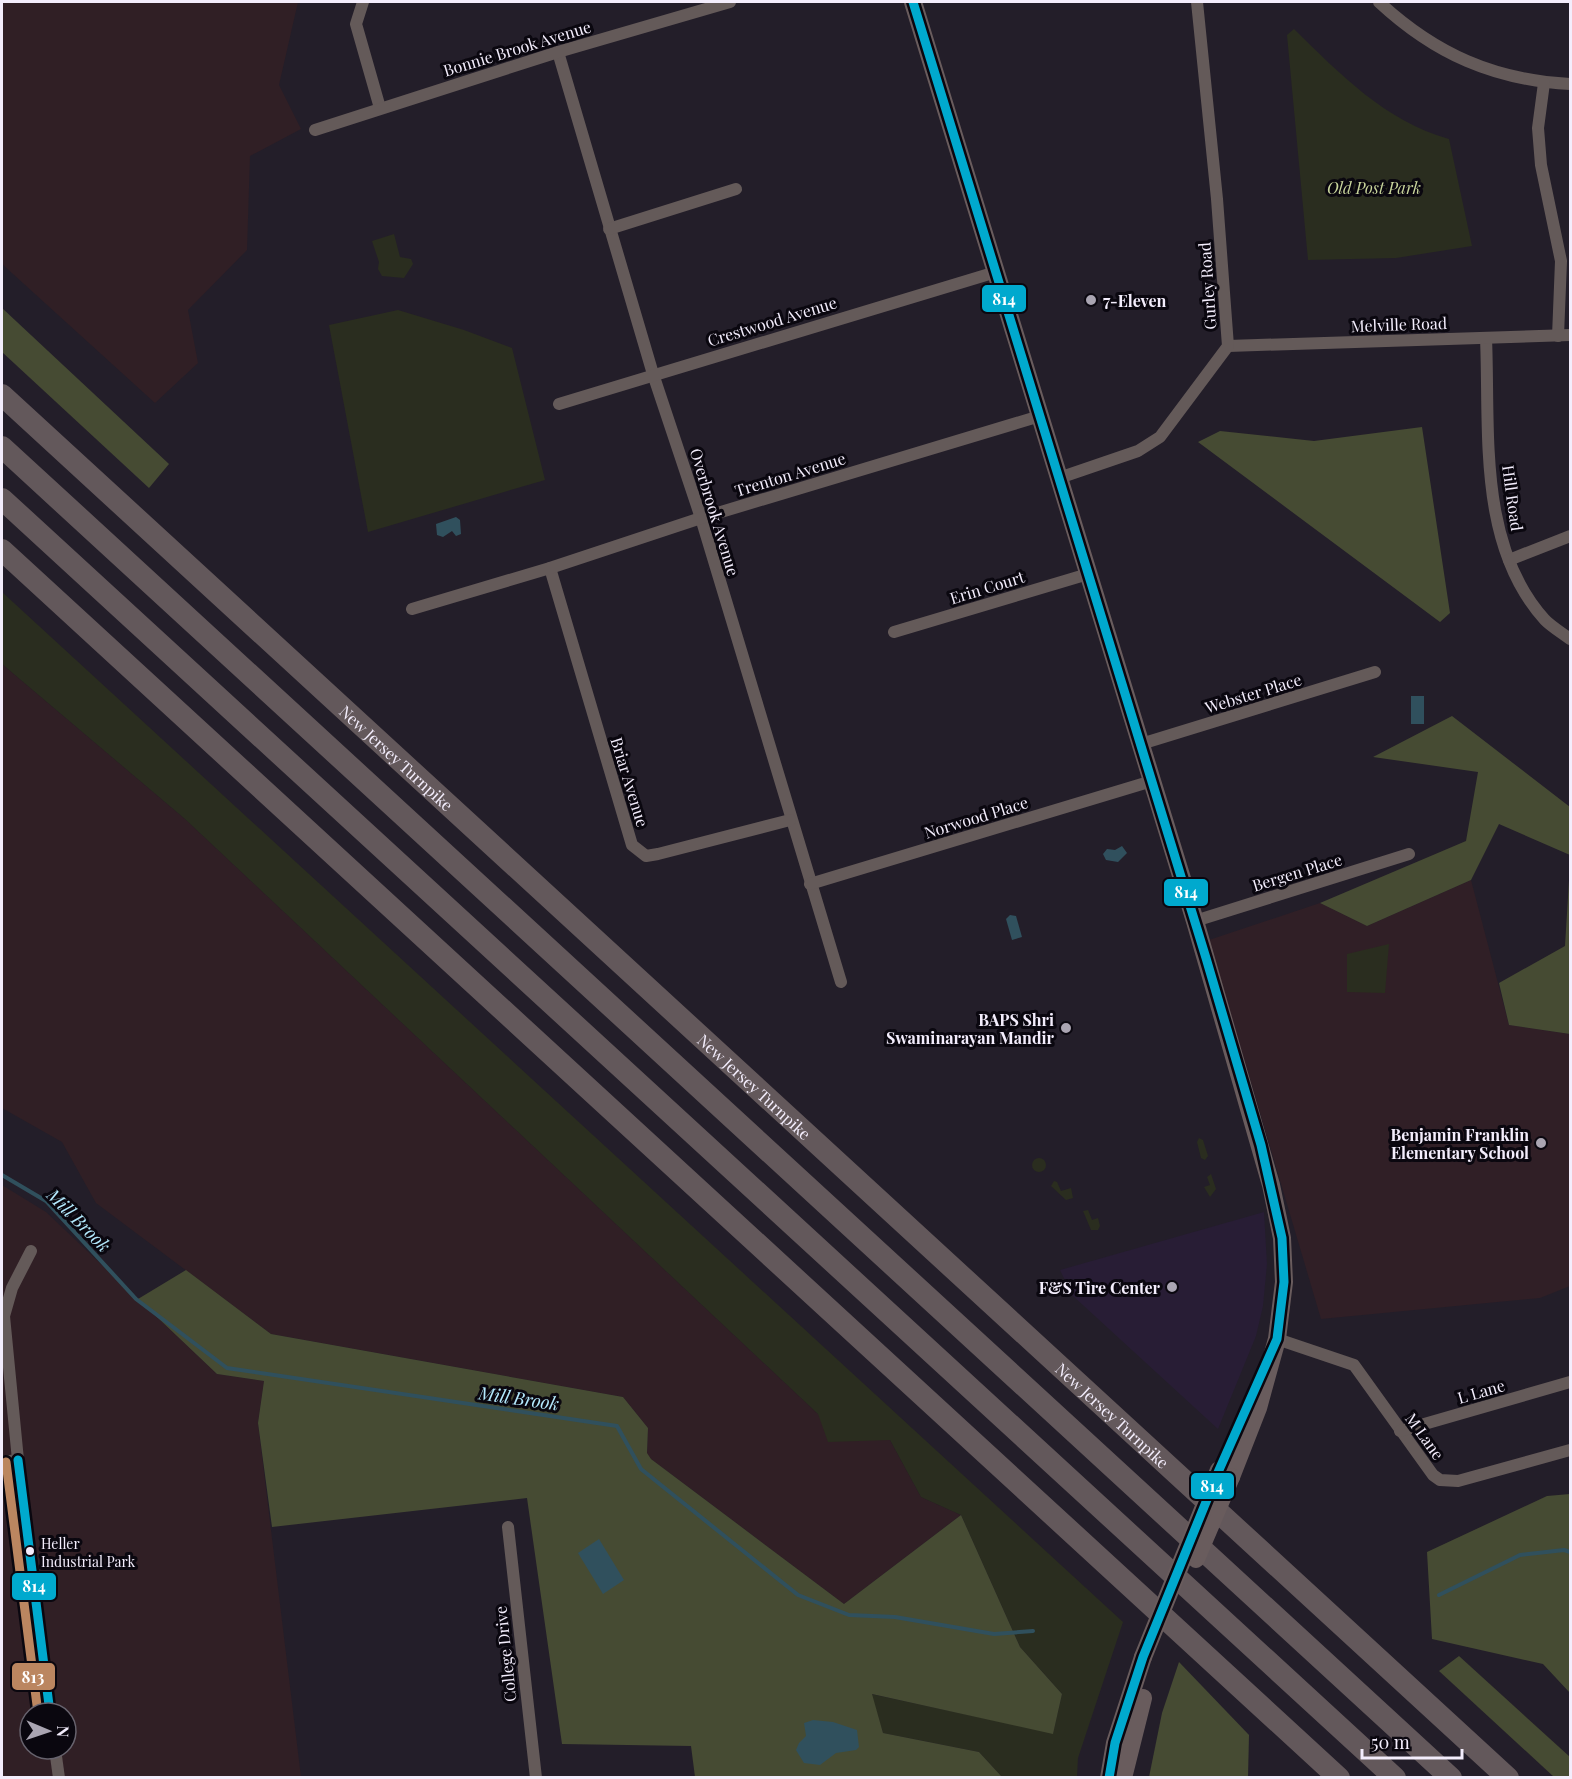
<svg xmlns="http://www.w3.org/2000/svg" width="1572" height="1779" font-family="'Playfair Display',serif">
<rect width="100%" height="100%" fill="#231e29"/>
<!-- built -->
<path fill="#281d35" d="M1264,1212L1267,1264L1263,1306L1256,1336L1218,1429L1072,1295L1060,1270Z"/>
<!-- industrial -->
<g fill="#301f25" fill-rule="evenodd">
<path d="M2,2H298L279,85L301,129L250,156L247,250L188,310L198,363L155,403L2,264Z"/>
<path d="M2,664L185,819L818,1414L890,1440L921,1497L961,1515L844,1604L651,1459L647,1454L648,1428L623,1397L271,1334L96,1203L62,1142L2,1108Z"/>
<path d="M2,1185L46,1212L217,1374L264,1381L258,1423L301,1777L2,1778ZM30,1713H66V1749H30Z"/>
</g>
<!-- education -->
<path fill="#301f26" d="M1471,880L1509,1025L1570,1034V1286L1540,1298L1321,1319L1209,940L1320,903L1367,926Z"/>
<!-- green -->
<g fill="#2a2d1f">
<path d="M1294,29C1340,74 1385,121 1449,139L1472,246L1396,258L1308,260L1287,35Z"/>
<path d="M394,234L400,257L411,259L413,264L404,278L382,276L378,269L379,262L372,241Z"/>
<path d="M398,310L464,330L512,348L545,480L368,532L329,325Z"/>
<path d="M2,592L1123,1622L1078,1758L1077,1777H1002L979,1752L883,1733L871,1694L1053,1733L1062,1694L1020,1647L961,1515L921,1497L890,1440L828,1442L818,1414L185,819L2,664Z"/>
<path d="M1389,944L1385,993L1347,992V954Z"/>
<path d="M1199,1138L1203,1140L1208,1156L1205,1160L1201,1158L1197,1142Z"/>
<circle cx="1039" cy="1165" r="7"/>
<path d="M1211,1174L1216,1189L1210,1197L1204,1187L1210,1185L1207,1177Z"/>
<path d="M1054,1181L1057,1182L1061,1191L1071,1188L1073,1198L1066,1200L1051,1186Z"/>
<path d="M1088,1210L1092,1220L1098,1218L1100,1226L1098,1230H1091L1083,1211Z"/>
</g>
<!-- forest -->
<g fill="#464b33">
<path d="M2,308L169,464L149,488L2,352Z"/>
<path d="M1422,427L1450,613L1440,622L1198,442L1220,431L1314,441Z"/>
<path d="M1452,716L1570,807V855L1499,824L1471,880L1367,926L1320,903L1466,841L1478,772L1373,757Z"/>
<path d="M1570,864V1034L1509,1025L1499,983L1565,946Z"/>
<path d="M186,1270L271,1334L623,1397L648,1428L647,1453L651,1459L844,1604L961,1515L1020,1647L1062,1694L1053,1734L872,1694L883,1733L979,1752L1002,1777H695L691,1746L562,1744L527,1498L272,1527L258,1423L264,1381L217,1374L138,1299Z"/>
<path d="M1570,1494V1693L1543,1664L1432,1639L1427,1552L1547,1496Z"/>
<path d="M1459,1656L1570,1757V1777H1554L1439,1671Z"/>
<path d="M1179,1662L1249,1735L1248,1777H1149L1162,1713Z"/>
</g>
<!-- water -->
<g fill="#30505d">
<path d="M456,517L460,520L461,534L456,536L452,531L443,537L437,535L436,524Z"/>
<rect x="1411" y="696" width="13" height="28"/>
<path d="M1122,846L1127,853L1118,862L1106,860L1103,854L1107,849L1115,850Z"/>
<path d="M1010,915L1016,916L1022,937L1012,940L1006,919Z"/>
<path d="M599,1539L624,1580L603,1594L578,1553Z"/>
<path d="M813,1720L833,1722L857,1730L859,1747L856,1750L836,1753L820,1765L804,1763L796,1750L799,1743L806,1736L804,1723Z"/>
</g>
<g fill="none" stroke-linecap="round" stroke-linejoin="round">
<!-- stream -->
<g stroke="#30505d" stroke-width="4">
<path d="M2,1175L46,1201L136,1299L227,1368L617,1426L641,1469L798,1595L849,1615L895,1617L994,1634L1033,1631"/>
<path d="M1439,1595L1520,1555L1564,1550L1570,1552"/>
</g>
<!-- street -->
<g stroke="#645a59" stroke-width="12">
<path d="M363,2L356,24L380,108"/>
<path d="M1379,2C1435,54 1494,80 1570,84"/>
<path d="M558,52L653,374L701,518L841,982"/>
<path d="M1544,83L1538,128L1541,165L1561,261L1558,336"/>
<path d="M315,130L558,52L730,2"/>
<path d="M609,229L736,189"/>
<path d="M1486,338C1490,431 1477,545 1545,620C1552,627 1562,633 1570,639"/>
<path d="M1228,346L1570,335"/>
<path d="M559,404L996,272"/>
<path d="M1059,478L1138,451L1160,437L1228,346L1217,199L1197,2"/>
<path d="M1509,560L1570,536"/>
<path d="M550,568L632,845L646,856L658,854L790,820"/>
<path d="M412,609L550,568L701,518L1040,416"/>
<path d="M894,632L1088,574"/>
<path d="M1141,744L1375,672"/>
<path d="M810,884L1152,781"/>
<path d="M1195,921L1409,854"/>
<path d="M31,1251L12,1288L4,1316L18,1460L50,1713"/>
<path d="M1277,1339L1354,1365L1433,1475L1440,1480L1458,1481L1570,1450"/>
<path d="M1400,1431L1570,1382"/>
<path d="M2,1462L18,1460"/>
<path d="M508,1527L536,1778"/>
<path d="M55,1749L59,1778"/>
</g>
<!-- secondary -->
<g stroke="#695c5d" stroke-width="18">
<path d="M913,2L1195,921L1271,1185L1282,1238L1284,1282L1277,1339L1258,1408L1231,1477"/>
<path d="M1109,1778L1115,1743L1143,1657"/>
<path d="M1123,1778L1143,1698"/>
</g>
<!-- highway -->
<g stroke="#63585b" stroke-width="22">
<path id="s1" d="M2,395L1508,1778"/>
<path d="M2,447L1451,1778"/>
<path d="M2,499L1395,1778"/>
<path d="M2,550L1339,1778"/>
</g>
<!-- secondary-bridge -->
<g stroke="#695c5d" stroke-width="18">
<path d="M1196,1559L1231,1477"/>
<path d="M1143,1657L1219,1470"/>
</g>
<!-- bus-1 casing -->
<g stroke="#0a070f" stroke-width="14">
<g id="bus-1">
<path d="M913,2L1206,958L1261,1145L1282,1238L1284,1282L1277,1339L1219,1470L1143,1657L1115,1743L1109,1778"/>
<path d="M18,1460L50,1713"/>
</g>
</g>
<!-- bus-2 casing -->
<g stroke="#0a070f" stroke-width="14">
<path id="bus-2" d="M6,1462L38,1713"/>
</g>
<!-- bus-1 -->
<use href="#bus-1" stroke="#00a9ce" stroke-width="9"/>
<!-- bus-2 -->
<use href="#bus-2" stroke="#bb8660" stroke-width="9"/>
</g>
<!-- markers -->
<g fill="#aaa5b2" stroke="#0a070f" stroke-width="2">
<circle cx="1091" cy="300" r="6"/>
<circle cx="1066" cy="1028" r="6"/>
<circle cx="1541" cy="1143" r="6"/>
<circle cx="1172" cy="1287" r="6"/>
</g>
<circle fill="#f3edfc" stroke="#0a070f" stroke-width="2" cx="30" cy="1551" r="5"/>
<g text-anchor="middle" dominant-baseline="central" stroke-width="6" stroke-linejoin="round" paint-order="stroke">
<!-- bus labels -->
<g font-size="14" fill="#f3edfc" stroke="#0a070f" text-anchor="start">
<text x="41" y="1543">Heller<tspan x="41" dy="18">Industrial Park</tspan></text>
</g>
<!-- street labels -->
<g font-size="16" fill="#f3edfc" stroke="#0a070f">
<text transform="translate(517 48) rotate(-17)">Bonnie Brook Avenue</text>
<text transform="translate(1207 286) rotate(-94)">Gurley Road</text>
<text transform="translate(772 321) rotate(-17)">Crestwood Avenue</text>
<text transform="translate(1399 324) rotate(-2)">Melville Road</text>
<text transform="translate(790 474) rotate(-17)">Trenton Avenue</text>
<text transform="translate(1513 498) rotate(82)">Hill Road</text>
<text transform="translate(715 512) rotate(73)">Overbrook Avenue</text>
<text transform="translate(987 587) rotate(-17)">Erin Court</text>
<text transform="translate(1253 693) rotate(-17)">Webster Place</text>
<text stroke="none"><textPath href="#s1" startOffset="536">New Jersey Turnpike</textPath></text>
<text transform="translate(630 782) rotate(73)">Briar Avenue</text>
<text transform="translate(976 817) rotate(-17)">Norwood Place</text>
<text transform="translate(1297 872) rotate(-17)">Bergen Place</text>
<text stroke="none"><textPath href="#s1" startOffset="1022">New Jersey Turnpike</textPath></text>
<text transform="translate(1481 1391) rotate(-16)">L Lane</text>
<text stroke="none"><textPath href="#s1" startOffset="1508">New Jersey Turnpike</textPath></text>
<text transform="translate(1425 1436) rotate(54)">M Lane</text>
<text transform="translate(505 1654) rotate(-96)">College Drive</text>
</g>
<!-- park labels -->
<g font-size="16" font-style="italic" fill="#c9d59c" stroke="#0a070f">
<text x="1374" y="187">Old Post Park</text>
</g>
<!-- poi labels -->
<g font-size="16" font-weight="bold" fill="#f3edfc" stroke="#0a070f" text-anchor="end">
<text x="1103" y="300" text-anchor="start">7-Eleven</text>
<text x="1054" y="1019">BAPS Shri<tspan x="1054" dy="18">Swaminarayan Mandir</tspan></text>
<text x="1529" y="1134">Benjamin Franklin<tspan x="1529" dy="18">Elementary School</tspan></text>
<text x="1160" y="1287">F&amp;S Tire Center</text>
</g>
<!-- water labels -->
<g font-size="18" font-style="italic" fill="#b4eafe" stroke="#0a070f">
<text transform="translate(79 1220) rotate(45)">Mill Brook</text>
<text transform="translate(519 1398) rotate(8)">Mill Brook</text>
</g>
</g>
<g stroke="#0a070f" stroke-width="2">
<rect x="981" y="284" width="46" height="29" rx="6" fill="#00a9ce"/>
<rect x="1163" y="878" width="46" height="29" rx="6" fill="#00a9ce"/>
<rect x="1190" y="1472" width="45" height="28" rx="6" fill="#00a9ce"/>
<rect x="11" y="1572" width="46" height="29" rx="6" fill="#00a9ce"/>
<rect x="11" y="1662" width="45" height="29" rx="6" fill="#bb8660"/>
</g>
<g font-size="16" text-anchor="middle" font-weight="bold" fill="#fff">
<text x="1004" y="305">814</text>
<text x="1186" y="898">814</text>
<text x="1212" y="1492">814</text>
<text x="34" y="1592">814</text>
<text x="33" y="1683">813</text>
</g>
<!-- border -->
<rect width="1572" height="1779" fill="none" stroke="#f3edfc" stroke-width="6"/>
<!-- north arrow -->
<g transform="translate(48 1731) rotate(92)"><circle r="28" fill="#0a070f" stroke="#67636e" stroke-width="1.5"/>
<path d="M0-4.5L10 22L0 15L-10 22Z" fill="#aaa5b2"/>
<text y="-9" font-size="16" font-weight="bold" text-anchor="middle" fill="#f3edfc">N</text>
</g>
<!-- scale -->
<path d="M1362 1749v9h100v-9" fill="none" stroke="#f3edfc" stroke-width="3"/>
<text x="1371" y="1749" font-size="18" fill="#f3edfc" stroke="#0a070f" stroke-width="4.5" paint-order="stroke">50 m</text>
</svg>
